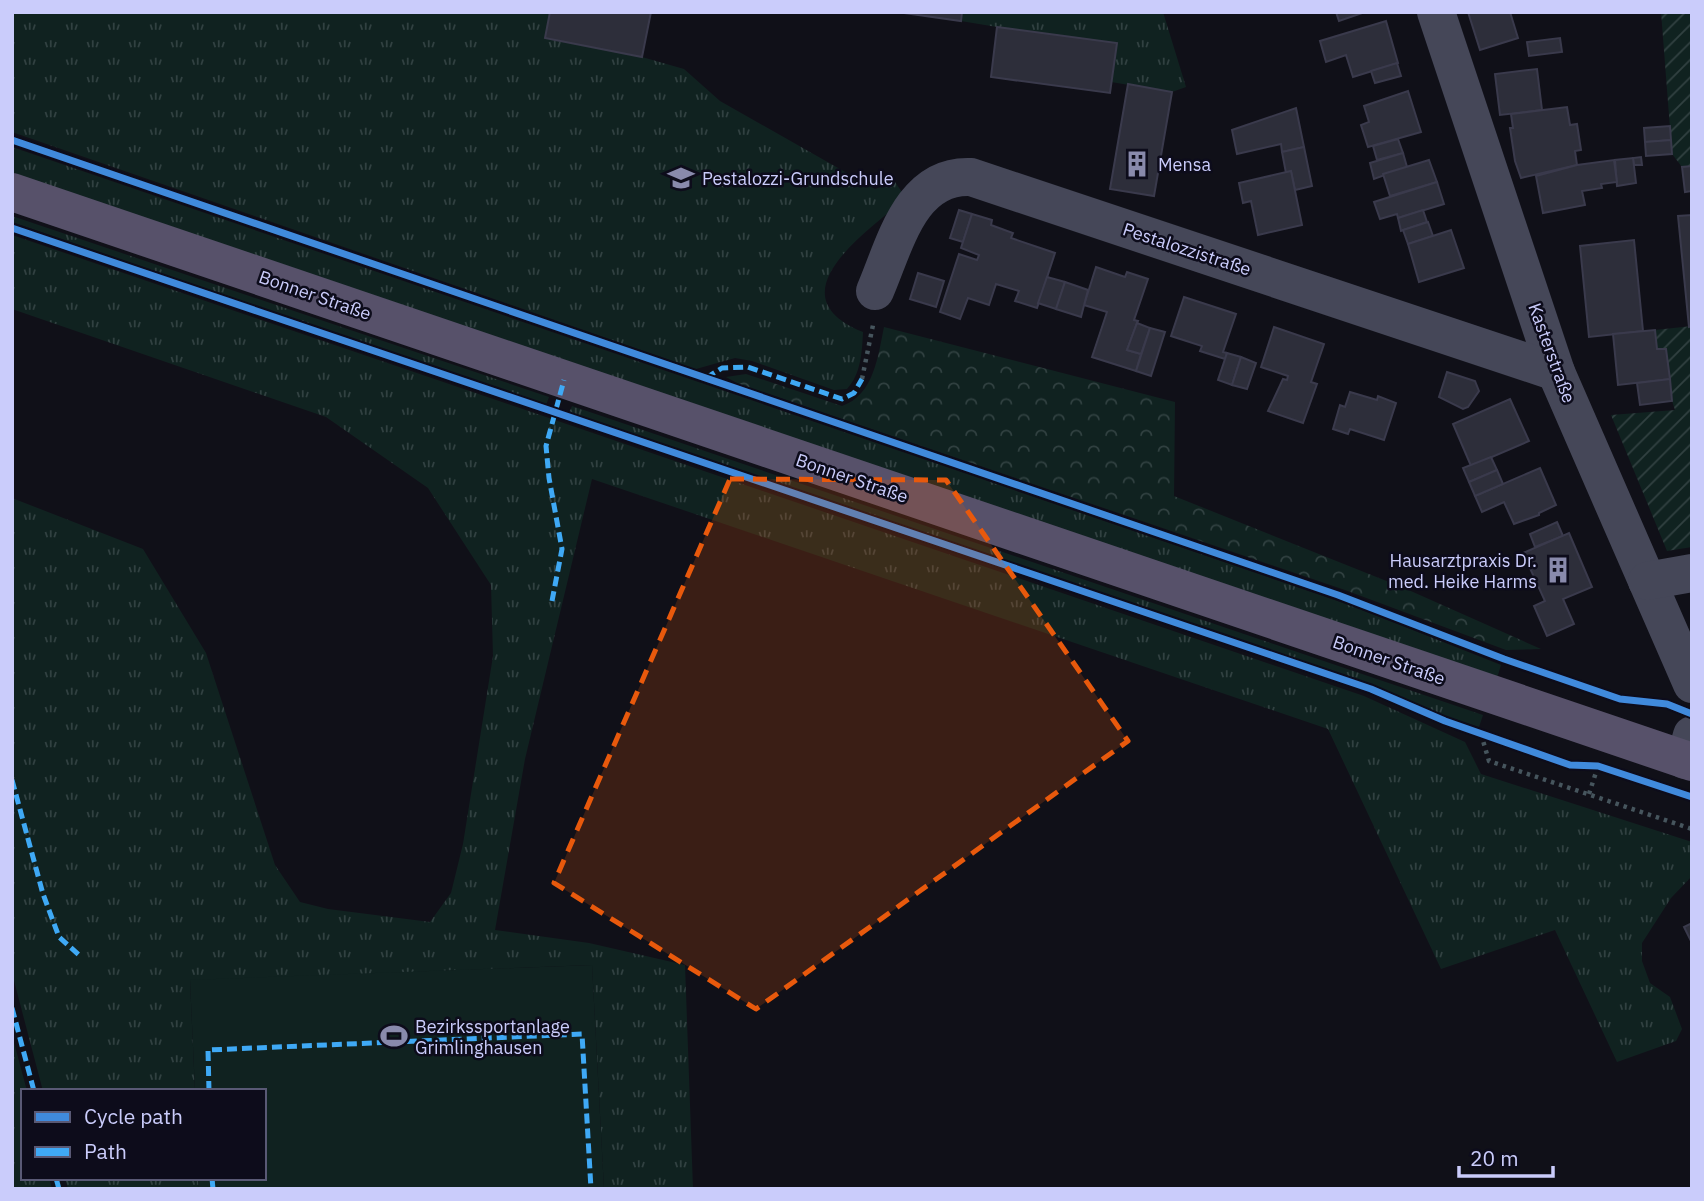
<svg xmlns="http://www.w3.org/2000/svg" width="1704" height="1201" font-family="'IBM Plex Sans',sans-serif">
<defs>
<pattern id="grass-tufts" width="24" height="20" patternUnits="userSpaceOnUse" patternTransform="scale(1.75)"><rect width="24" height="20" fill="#102220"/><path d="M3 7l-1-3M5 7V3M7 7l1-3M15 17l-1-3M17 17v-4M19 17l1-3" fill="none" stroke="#314141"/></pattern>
<pattern id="forest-crowns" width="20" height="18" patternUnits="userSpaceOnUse" patternTransform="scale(1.75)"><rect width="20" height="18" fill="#102220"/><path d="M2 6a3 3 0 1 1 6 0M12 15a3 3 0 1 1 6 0" fill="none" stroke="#314141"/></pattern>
<pattern id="garden-furrows" width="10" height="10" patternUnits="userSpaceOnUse" patternTransform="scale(1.75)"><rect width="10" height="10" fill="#102220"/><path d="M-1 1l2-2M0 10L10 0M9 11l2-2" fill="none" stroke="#314141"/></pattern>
</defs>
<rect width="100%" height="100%" fill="#101018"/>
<!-- grass -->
<g fill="url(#grass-tufts)">
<path d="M12,12H550L546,38L642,57L684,69L720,101L875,189L895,182L906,198C867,232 772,295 863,332C862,352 861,374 847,389L834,390L752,361L735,358L696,369L12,132Z"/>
<path d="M962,12H1163L1186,87L1172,92L1111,82L997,27L961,21Z"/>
<path d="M12,147L1352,606L1501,665L1497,678L41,184L12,172Z"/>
<path d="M12,216L549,397L546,405L12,222Z"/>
<path d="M12,235L1364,696L1465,742L1481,774L1692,842V876L1671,898L1642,943V961L1650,983L1670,997L1682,1029L1676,1041L1617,1062L1555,930L1441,969L1328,729L592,479L525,759L495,930L589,943L685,965L693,1189H604L592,965L190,981L195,1091H43L12,973V498L143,549L206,653L275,865L300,902L328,909L430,922L451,893L463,844L493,656L491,585L428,488L326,417L12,309Z"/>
<path d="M572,406L1483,715L1479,727L1428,710L1376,688L569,412Z"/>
<path d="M12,1035L27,1091H23V1178H49L52,1189H12Z"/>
<path d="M65,1178H198L199,1189H68Z"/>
</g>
<!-- forest -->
<path fill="url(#forest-crowns)" d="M884,327L1175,402L1174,496L1404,588L1541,649L1506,650L1345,590L739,384L726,377L746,374L842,406C874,395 878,356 884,327Z"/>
<!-- garden -->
<g fill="url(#garden-furrows)">
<path d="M1661,12H1692V166L1682,167L1672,154Z"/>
<path d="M1692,326V547L1667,551L1611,415L1675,410L1672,401L1666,349H1657L1655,330Z"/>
</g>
<!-- pitch -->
<path fill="#102220" d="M592,965L604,1189H199L198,1178H264V1091H195L190,980Z"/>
<!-- building -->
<g fill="#2d2e3a" stroke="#3a3a4c" stroke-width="2">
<path d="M550,12H651L642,57L545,38Z"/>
<path d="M897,12H962L961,21Z"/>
<path d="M1336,12H1365L1339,21Z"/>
<path d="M1468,12H1510L1518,38L1480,50Z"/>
<path d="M1386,21L1398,63L1353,77L1346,55L1326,62L1320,41Z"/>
<path d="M997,27L1117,43L1110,93L991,77Z"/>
<path d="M1560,38L1562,52L1529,56L1527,42Z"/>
<path d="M1397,63L1401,76L1375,83L1371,71Z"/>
<path d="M1537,69L1542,110L1500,115L1495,74Z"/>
<path d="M1128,84L1172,92L1154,196L1110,189Z"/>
<path d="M1408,91L1421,132L1368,147L1361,125L1369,122L1364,106Z"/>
<path d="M1567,107L1570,125L1577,124L1581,150L1575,151L1577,165L1521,178L1515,161L1510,128H1513L1511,114Z"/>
<path d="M1296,108L1304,147L1282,152L1281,144L1237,154L1232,130Z"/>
<path d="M1670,126L1671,140L1645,142L1644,128Z"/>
<path d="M1398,139L1403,153L1377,160L1373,146Z"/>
<path d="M1671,140L1672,154L1646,156L1645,142Z"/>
<path d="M1304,147L1312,186L1295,190L1291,171L1286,173L1282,152Z"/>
<path d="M1403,153L1407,167L1374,179L1370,163Z"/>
<path d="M1641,157L1642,165H1634L1633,158Z"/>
<path d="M1633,158L1636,183L1617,186L1615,160Z"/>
<path d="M1429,160L1437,182L1390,196L1383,174Z"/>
<path d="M1614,160L1617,182L1601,184L1602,188L1582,191L1585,205L1543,213L1536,176L1577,165Z"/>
<path d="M1692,166V191L1685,192L1682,167Z"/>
<path d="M1291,171L1302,225L1258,235L1251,201L1243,203L1239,183Z"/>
<path d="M1437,182L1444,204L1398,218L1397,214L1380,219L1374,202Z"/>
<path d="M959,210L972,214L963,242L950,238Z"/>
<path d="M1423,210L1427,222L1401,231L1398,218Z"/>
<path d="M972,214L992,220L991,225L1013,233L1011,238L1055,253L1037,308L1015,301L1019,291L996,284L989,305L968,298L960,319L940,312L959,254L977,260L979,255L961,248Z"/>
<path d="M1692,215V326L1689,327L1678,216Z"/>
<path d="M1428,222L1433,236L1408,244L1403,230Z"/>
<path d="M1451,230L1464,268L1419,282L1408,244Z"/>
<path d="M1634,240L1643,331L1589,337L1580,246Z"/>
<path d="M1096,267L1125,277L1127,272L1148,279L1134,320L1138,321L1137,323L1127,350L1141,354L1136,371L1092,357L1107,312L1084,305Z"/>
<path d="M918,273L944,281L936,307L910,299Z"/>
<path d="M1047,277L1065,282L1056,309L1038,303Z"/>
<path d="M1065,282L1088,290L1081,317L1056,309Z"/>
<path d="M1184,297L1236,314L1223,352L1227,353L1225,359L1200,351L1202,346L1171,336Z"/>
<path d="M1137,323L1150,328L1141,354L1127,350Z"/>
<path d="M1274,327L1324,344L1311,382L1317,384L1303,423L1268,411L1283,379L1287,380L1288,376L1261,367Z"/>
<path d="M1150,328L1165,332L1151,376L1136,371Z"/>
<path d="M1655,330L1657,349H1666L1670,379L1618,385L1613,334Z"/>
<path d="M1227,353L1241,357L1232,385L1218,380Z"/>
<path d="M1241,357L1256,363L1247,389L1232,385Z"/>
<path d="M1447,372L1475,381L1479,391L1468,407L1463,409L1439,397Z"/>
<path d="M1670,379L1672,401L1640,405L1637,383Z"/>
<path d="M1350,392L1377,400L1378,396L1396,403L1384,440L1350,429L1348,434L1333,429L1340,405L1345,407Z"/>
<path d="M1510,399L1529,441L1471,466L1453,424Z"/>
<path d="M1491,457L1497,470L1469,482L1463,468Z"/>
<path d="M1540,468L1556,505L1539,513V515L1514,524L1504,502L1482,512L1475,496Z"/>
<path d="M1497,470L1503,484L1475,496L1469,482Z"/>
<path d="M1557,522L1563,536L1535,547L1530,534Z"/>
<path d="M1569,533L1592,587L1563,599L1574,624L1547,636L1534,606L1545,601L1523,553Z"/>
<path d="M1692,923V943L1684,927Z"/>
</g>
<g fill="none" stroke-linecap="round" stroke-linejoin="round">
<!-- path -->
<g stroke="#46555d" stroke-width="4.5" stroke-dasharray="3.5 5" stroke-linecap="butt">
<path d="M862,379L873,325"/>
<path d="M1416,709L1570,765H1587"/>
<path d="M1481,734L1489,761L1692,829"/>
<path d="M1589,794L1598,766"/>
</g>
<!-- minor -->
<g stroke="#454758" stroke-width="38">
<path d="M1436,12L1556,372L1692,684"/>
<path d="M875,291C895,245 910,174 971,177L1556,372"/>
<path d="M1647,581L1692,573"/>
<path d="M1685,760L1692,735"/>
</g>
<!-- major -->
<path stroke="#57516a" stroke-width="38" d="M12,192L1692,762"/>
<!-- quiet -->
<g stroke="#3fa9f5" stroke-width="5" stroke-dasharray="10 5" stroke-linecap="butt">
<path d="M706,378L722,368L748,367L842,399L854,393L862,379"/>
<path d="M552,601L562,549L549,478L546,446L564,380"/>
<path d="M12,780L43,894L59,937L79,955"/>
<path d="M12,1008L34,1091"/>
<path d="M209,1091L208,1050L582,1034L591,1189"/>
<path d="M56,1178L59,1189"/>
<path d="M212,1178L213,1189"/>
</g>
<!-- cycleway casing -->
<g stroke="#0d0c1b" stroke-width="11">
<g id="cycleway">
<path d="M12,140L1338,595L1504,659L1620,699L1667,704L1692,714"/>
<path d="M12,228L1371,689L1445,721L1570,765L1598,766L1692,797"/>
</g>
</g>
<!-- cycleway -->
<use href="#cycleway" stroke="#408adc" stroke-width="7"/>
</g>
<!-- marked area -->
<path fill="#e8590c" fill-opacity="0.2" stroke="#e8590c" stroke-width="5" stroke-dasharray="14 9" stroke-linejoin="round" d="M730,479L946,480L1128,741L756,1009L554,883Z"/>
<!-- icons -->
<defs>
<g id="building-bare" transform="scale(2.1)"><path d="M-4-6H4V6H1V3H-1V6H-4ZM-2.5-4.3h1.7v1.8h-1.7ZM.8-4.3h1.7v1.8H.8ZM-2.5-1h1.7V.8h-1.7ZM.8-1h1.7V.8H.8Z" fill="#898aac" stroke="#0d0c1b" stroke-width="2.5" paint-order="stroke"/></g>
<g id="school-bare" transform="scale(2.1)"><path d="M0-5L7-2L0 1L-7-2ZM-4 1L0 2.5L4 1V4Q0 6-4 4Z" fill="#898aac" stroke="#0d0c1b" stroke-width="2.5" paint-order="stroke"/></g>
<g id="stadium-bare" transform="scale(2.1)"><path d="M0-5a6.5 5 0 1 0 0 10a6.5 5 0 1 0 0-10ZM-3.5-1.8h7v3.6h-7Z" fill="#898aac" stroke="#0d0c1b" stroke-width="2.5" paint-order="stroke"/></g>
</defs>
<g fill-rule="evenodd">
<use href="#building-bare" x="1137" y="164"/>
<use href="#school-bare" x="681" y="178"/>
<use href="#building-bare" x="1558" y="570"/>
<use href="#stadium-bare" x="394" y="1036"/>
</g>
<g text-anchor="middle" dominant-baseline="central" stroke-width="5" stroke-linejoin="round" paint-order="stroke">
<!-- poi labels -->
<g font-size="18" fill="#caccfb" stroke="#0d0c1b" text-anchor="start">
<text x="1158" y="164">Mensa</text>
<text x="702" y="178">Pestalozzi-Grundschule</text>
<text x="1537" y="560" text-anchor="end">Hausarztpraxis Dr.<tspan x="1537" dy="21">med. Heike Harms</tspan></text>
<text x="415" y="1026">Bezirkssportanlage<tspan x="415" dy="21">Grimlinghausen</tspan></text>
</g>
<!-- street labels -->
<g font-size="18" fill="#caccfb" stroke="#0d0c1b">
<text transform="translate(1187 249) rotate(18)">Pestalozzistraße</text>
<text transform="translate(315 295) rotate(19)">Bonner Straße</text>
<text transform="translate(1552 353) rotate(70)">Kasterstraße</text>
<text transform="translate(852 478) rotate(19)">Bonner Straße</text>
<text transform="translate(1389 660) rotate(19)">Bonner Straße</text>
</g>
</g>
<!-- border -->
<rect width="1704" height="1201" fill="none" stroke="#caccfb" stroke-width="28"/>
<!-- legend -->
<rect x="21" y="1089" width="245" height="91" fill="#0d0c1b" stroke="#595975" stroke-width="2"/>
<rect x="35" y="1112" width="35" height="10" fill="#408adc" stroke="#595975" stroke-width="2"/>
<text x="84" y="1124" font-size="21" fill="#caccfb">Cycle path</text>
<rect x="35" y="1147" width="35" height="10" fill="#3fa9f5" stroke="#595975" stroke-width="2"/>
<text x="84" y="1159" font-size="21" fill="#caccfb">Path</text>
<!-- scale -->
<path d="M1459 1166v10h94v-10" fill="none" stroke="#caccfb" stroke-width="3.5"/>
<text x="1470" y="1166" font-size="21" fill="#caccfb" stroke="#0d0c1b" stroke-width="5" paint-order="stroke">20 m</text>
</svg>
